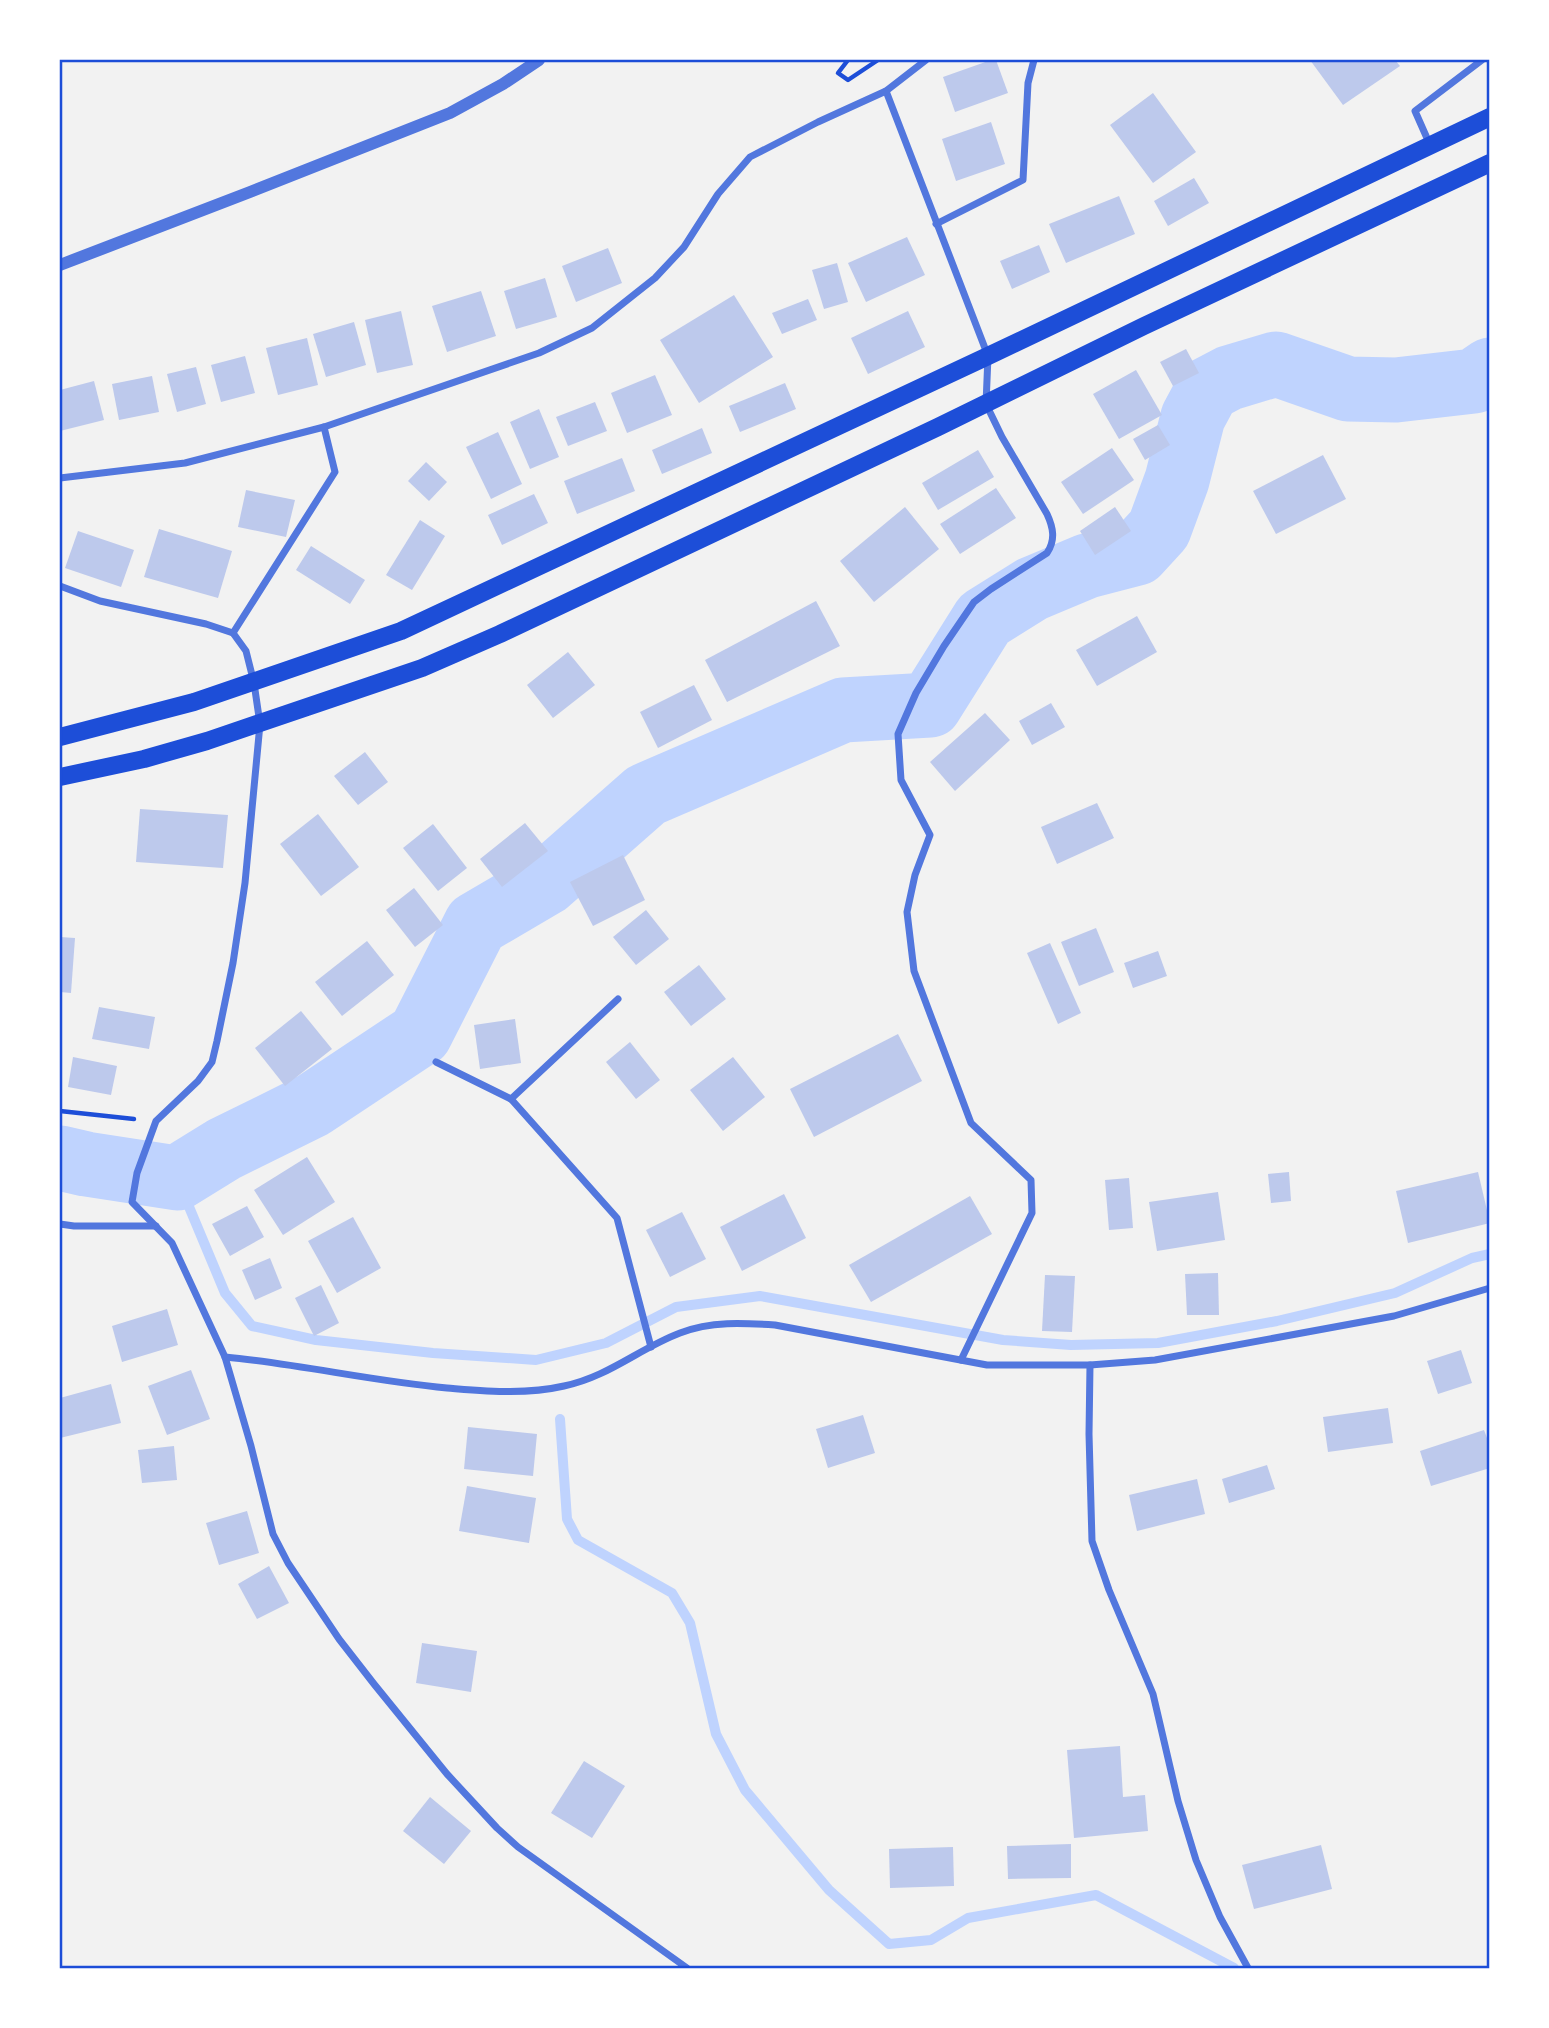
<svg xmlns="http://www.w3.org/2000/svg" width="1549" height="2028" font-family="Arial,sans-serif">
<rect width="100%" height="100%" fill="#f2f2f2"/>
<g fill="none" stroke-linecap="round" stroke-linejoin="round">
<!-- stream -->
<g stroke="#bfd3fe" stroke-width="10">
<path d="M177,1178L225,1293L252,1326L316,1340L433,1353L536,1360L606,1343L676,1307L760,1296L1003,1340L1071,1345L1158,1343L1277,1321L1395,1293L1472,1258L1490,1254"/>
<path d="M560,1419L567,1519L578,1540L672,1593L690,1623L716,1734L745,1790L829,1890L889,1944L931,1940L968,1918L1096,1895L1234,1968"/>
</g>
<!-- river -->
<path stroke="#bfd3fe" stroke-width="65" d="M60,1158L86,1164L177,1178L224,1149L313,1105L420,1034L476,924L546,883L646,795L843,710L930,705L984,619L1032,589L1087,566L1137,553L1159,529L1177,480L1193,417L1208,389L1229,378L1276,364L1348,389L1396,390L1474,381L1490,370"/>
</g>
<!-- building -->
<g fill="#bdc9ec">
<path d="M991,60H996L1008,93L955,112L943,77Z"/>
<path d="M1310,60H1395L1400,66L1343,105Z"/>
<path d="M1153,93L1196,152L1153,183L1110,125Z"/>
<path d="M991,122L1005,164L956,181L942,139Z"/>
<path d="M1194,178L1209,203L1168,226L1154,201Z"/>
<path d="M1119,196L1135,234L1066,263L1049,224Z"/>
<path d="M907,237L925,275L866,302L848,263Z"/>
<path d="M1039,245L1050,272L1012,289L1000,261Z"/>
<path d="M608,248L622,283L576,302L562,266Z"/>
<path d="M837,263L848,302L824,309L812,270Z"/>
<path d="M545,278L557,317L516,329L504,291Z"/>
<path d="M481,291L496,336L447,352L432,306Z"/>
<path d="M734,295L773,357L699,403L660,340Z"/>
<path d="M808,299L817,320L782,334L772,313Z"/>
<path d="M401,311L413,365L377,373L365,320Z"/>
<path d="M908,311L925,347L868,374L851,338Z"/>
<path d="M354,322L366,365L326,377L313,334Z"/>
<path d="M307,338L318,385L278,395L266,348Z"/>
<path d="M1186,349L1199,373L1173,386L1160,362Z"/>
<path d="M245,356L255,393L221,402L211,365Z"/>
<path d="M196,367L206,404L177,412L167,374Z"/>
<path d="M1136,370L1162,415L1119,439L1093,394Z"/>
<path d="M655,375L672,415L627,433L611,393Z"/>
<path d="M152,376L159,412L119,420L112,384Z"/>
<path d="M94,381L104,420L60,431V390Z"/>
<path d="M785,383L796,409L740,432L729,406Z"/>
<path d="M595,402L607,431L568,446L556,417Z"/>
<path d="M539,409L559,457L530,469L510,422Z"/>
<path d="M1158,425L1170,445L1145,460L1133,439Z"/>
<path d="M702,428L712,453L662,474L652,450Z"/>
<path d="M498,432L522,484L491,499L466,447Z"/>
<path d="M1112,448L1134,480L1083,514L1061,482Z"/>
<path d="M978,450L994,477L938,510L922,483Z"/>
<path d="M1323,455L1346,499L1276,534L1253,491Z"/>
<path d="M622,458L635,491L577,514L564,481Z"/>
<path d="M426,462L447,482L429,501L408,481Z"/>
<path d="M996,488L1016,518L960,554L940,524Z"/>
<path d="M246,490L295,500L286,537L238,527Z"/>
<path d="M534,494L548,523L502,545L488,515Z"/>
<path d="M905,507L939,549L874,602L840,561Z"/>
<path d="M1115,507L1131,531L1095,555L1080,531Z"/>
<path d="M420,520L445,536L412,590L386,575Z"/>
<path d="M159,529L232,551L218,598L144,577Z"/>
<path d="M78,531L134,550L121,587L65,568Z"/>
<path d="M311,546L365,580L350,604L296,570Z"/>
<path d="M816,601L840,646L727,702L705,660Z"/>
<path d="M1137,616L1157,652L1097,686L1076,650Z"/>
<path d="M568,652L595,685L553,718L527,685Z"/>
<path d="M694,685L712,720L658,748L640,712Z"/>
<path d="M1051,703L1065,727L1032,745L1019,721Z"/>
<path d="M985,713L1010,740L955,791L930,762Z"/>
<path d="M365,752L388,782L358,805L334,776Z"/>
<path d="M1097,803L1114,838L1057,864L1041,827Z"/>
<path d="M140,809L228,815L223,868L136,862Z"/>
<path d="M318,814L359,867L321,896L280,844Z"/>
<path d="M525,823L548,851L502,887L480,859Z"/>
<path d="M433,824L467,868L438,891L403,848Z"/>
<path d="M623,855L645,900L593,926L570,882Z"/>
<path d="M414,888L443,925L415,947L386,910Z"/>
<path d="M646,910L669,939L636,965L613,937Z"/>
<path d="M1096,928L1114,972L1079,986L1061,942Z"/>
<path d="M60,937L75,938L71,993L60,992Z"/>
<path d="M367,941L394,975L342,1016L315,982Z"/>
<path d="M1050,943L1081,1013L1058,1024L1027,953Z"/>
<path d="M1158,951L1167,976L1133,988L1124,963Z"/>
<path d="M699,965L726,999L691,1026L664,992Z"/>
<path d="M99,1007L155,1017L149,1049L92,1039Z"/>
<path d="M301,1011L332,1049L285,1086L255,1048Z"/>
<path d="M515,1019L521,1063L480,1069L474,1025Z"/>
<path d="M898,1034L922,1081L814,1137L790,1089Z"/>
<path d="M630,1042L660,1080L636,1099L606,1062Z"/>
<path d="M73,1057L117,1066L111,1095L68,1087Z"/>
<path d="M733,1057L765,1097L723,1131L690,1090Z"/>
<path d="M307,1157L335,1202L283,1235L254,1190Z"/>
<path d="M1289,1172L1291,1201L1271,1203L1268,1174Z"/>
<path d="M1478,1172L1490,1223L1408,1243L1396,1191Z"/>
<path d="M1129,1178L1133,1228L1109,1230L1105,1180Z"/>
<path d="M1218,1192L1225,1240L1157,1251L1149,1202Z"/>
<path d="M784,1194L806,1238L742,1271L720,1227Z"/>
<path d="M970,1196L992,1234L871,1302L849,1265Z"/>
<path d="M247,1206L264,1237L230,1256L212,1224Z"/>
<path d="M682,1212L706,1259L670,1277L646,1230Z"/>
<path d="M353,1217L381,1268L337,1293L308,1241Z"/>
<path d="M270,1258L282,1288L255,1300L242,1270Z"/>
<path d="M1218,1273L1219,1315H1187L1185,1274Z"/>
<path d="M1045,1275L1075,1276L1072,1332L1042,1331Z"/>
<path d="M321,1285L339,1323L314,1336L295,1298Z"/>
<path d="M167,1309L178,1345L122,1362L112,1326Z"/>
<path d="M1461,1350L1472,1383L1438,1394L1427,1361Z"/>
<path d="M191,1370L210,1419L167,1435L148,1386Z"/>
<path d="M111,1384L121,1423L60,1438V1398Z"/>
<path d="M1388,1408L1393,1443L1328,1452L1323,1417Z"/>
<path d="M863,1415L875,1453L828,1468L816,1429Z"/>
<path d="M468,1427L537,1434L533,1476L464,1469Z"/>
<path d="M1484,1430L1490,1446V1468L1431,1486L1420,1451Z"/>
<path d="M174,1446L177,1480L142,1483L138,1450Z"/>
<path d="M1267,1465L1275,1489L1229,1503L1222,1479Z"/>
<path d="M1197,1479L1205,1514L1137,1531L1129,1495Z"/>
<path d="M467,1486L536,1498L529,1543L459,1531Z"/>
<path d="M247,1511L259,1553L219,1565L206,1523Z"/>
<path d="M269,1566L289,1603L257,1619L238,1584Z"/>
<path d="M422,1643L477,1651L471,1692L416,1683Z"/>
<path d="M1120,1746L1123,1797L1145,1795L1148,1831L1074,1838L1067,1750Z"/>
<path d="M584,1761L625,1786L592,1838L551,1813Z"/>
<path d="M430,1797L471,1831L444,1864L403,1831Z"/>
<path d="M1071,1844V1878L1008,1879L1007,1846Z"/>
<path d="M1321,1845L1332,1889L1254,1909L1242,1865Z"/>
<path d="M953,1847L954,1886L890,1888L889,1849Z"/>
</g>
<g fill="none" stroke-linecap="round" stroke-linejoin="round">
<!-- path -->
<g stroke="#1d4ed8" stroke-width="4.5">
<path d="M848,60L838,73L848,80L878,60"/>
<path d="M60,1111L134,1119"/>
</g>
<!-- minor -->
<g stroke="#5277de" stroke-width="7">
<path d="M886,91L988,356L986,404L1002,437L1047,514C1053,527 1056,540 1047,553L991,589L974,602L944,646L916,693L898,734L901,780L930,835L915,875L907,912L914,971L971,1123L1031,1180L1032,1213L961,1360"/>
<path d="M1430,145L1415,111L1482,60"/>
<path d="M936,224L1023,180L1028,83L1034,60"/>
<path d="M60,478L185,463L324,427L539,353L592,328L655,278L684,247L718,194L750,157L818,122L886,91L926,60"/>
<path d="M60,586L100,601L206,624L233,633L246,651L254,683L260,724L245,883L233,963L217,1041L212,1062L198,1081L156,1121L137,1173L132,1202L172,1243L225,1357L251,1446L273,1534L288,1563L339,1639L374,1684L447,1774L497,1828L518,1847L687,1968"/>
<path d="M233,633L335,472L324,427"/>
<path d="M436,1062L511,1099L617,1218L651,1347"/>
<path d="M511,1099L618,999"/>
<path d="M60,1224L74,1226H156"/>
<path d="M225,1357C299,1364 372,1381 447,1388C486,1391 525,1395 564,1386C608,1377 640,1348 680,1333C711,1321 743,1323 775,1325L987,1365H1090L1155,1360L1394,1316L1490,1288"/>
<path d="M1090,1365L1089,1434L1092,1541L1109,1590L1153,1694L1178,1801L1196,1860L1220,1917L1248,1968"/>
</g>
<!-- tertiary -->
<path stroke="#5277de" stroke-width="12" d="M60,265L250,192L450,113L503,84L539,60"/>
<!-- primary -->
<g stroke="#1d4ed8" stroke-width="18">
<path d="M60,737L194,702L401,631L988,356L1490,117"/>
<path d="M60,777L144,759L207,741L422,668L500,634L938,427L1144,326L1490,163"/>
</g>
</g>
<!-- border -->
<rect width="1549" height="2028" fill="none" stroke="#ffffff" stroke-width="122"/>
<rect x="61" y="61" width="1427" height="1906" fill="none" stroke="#1d4ed8" stroke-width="2.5"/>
</svg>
